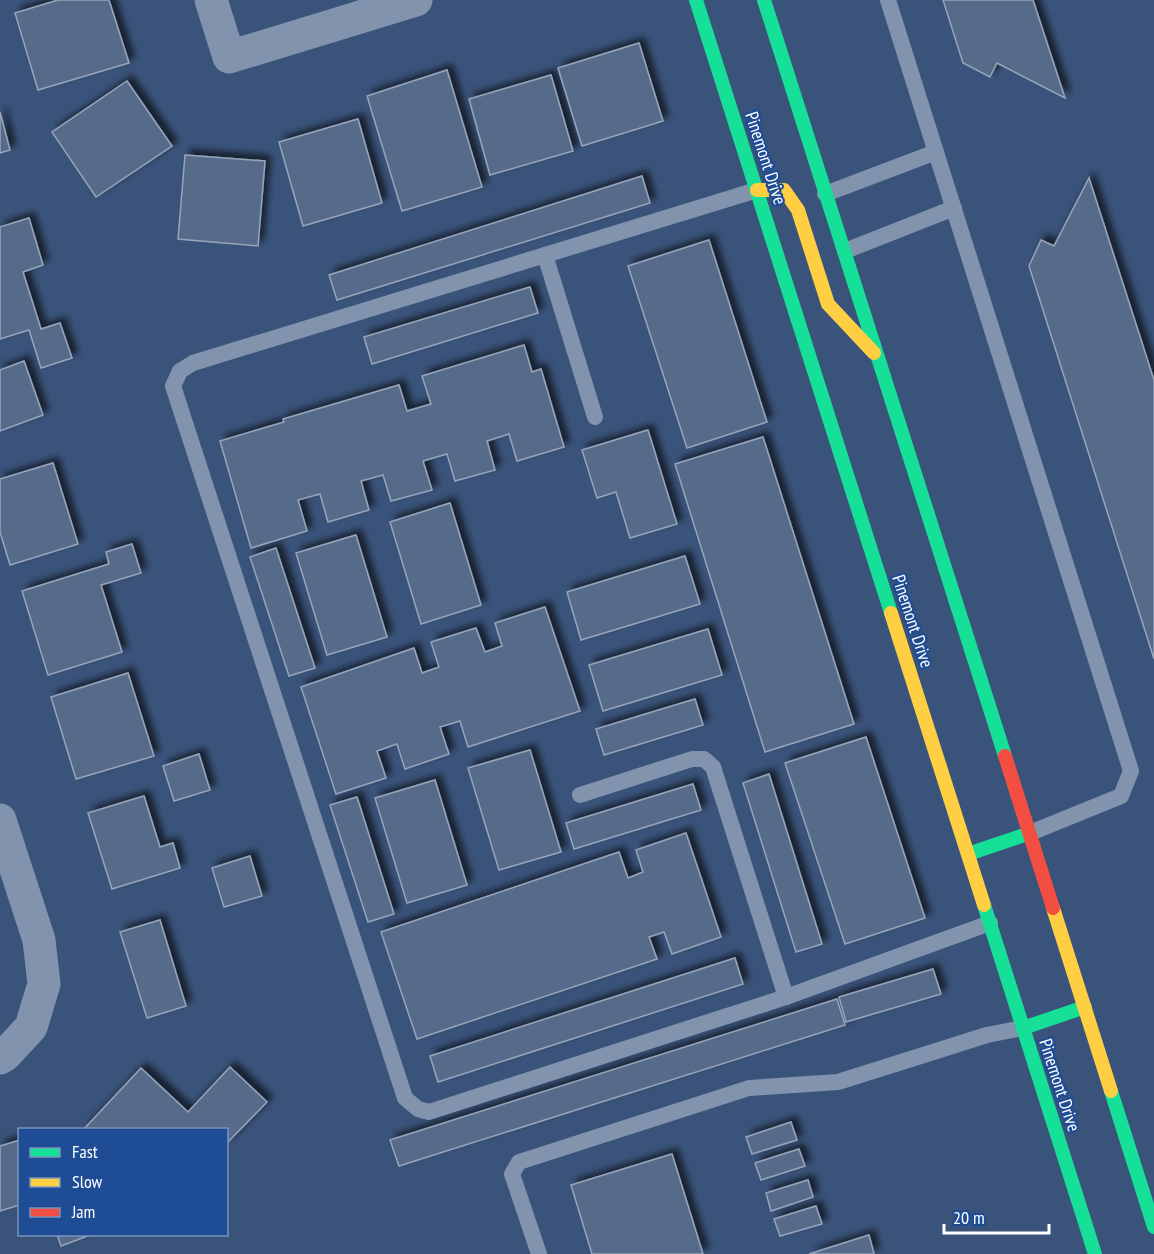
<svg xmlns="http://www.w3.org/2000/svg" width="1154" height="1254" font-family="'PT Sans Narrow',sans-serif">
<defs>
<filter id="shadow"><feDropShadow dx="5.5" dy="-5.5" stdDeviation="3" flood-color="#0009"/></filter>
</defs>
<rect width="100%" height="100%" fill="#3a537a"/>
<!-- building -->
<g fill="#566a89" stroke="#97a5ba" stroke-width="1.5" filter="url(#shadow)">
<path d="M58,0H109L129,63L38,90L15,13Z"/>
<path d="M943,0H1033L1065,98L997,63L990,77L963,63Z"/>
<path d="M639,43L663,121L582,146L558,68Z"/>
<path d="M447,70L482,187L402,211L367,96Z"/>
<path d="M551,75L573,151L490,175L469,99Z"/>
<path d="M127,81L172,146L96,197L52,132Z"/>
<path d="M0,112L10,150L0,153Z"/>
<path d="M358,119L382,203L303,226L279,142Z"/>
<path d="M185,155L265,161L258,246L178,239Z"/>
<path d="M642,176L650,203L337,300L329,275Z"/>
<path d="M1089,178L1154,380V659L1029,266L1041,240L1054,246Z"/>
<path d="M29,218L43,265L23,272L41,329L60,323L72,358L41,368L29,330L0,339V227Z"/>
<path d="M709,240L767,422L687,448L628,266Z"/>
<path d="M530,287L538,313L372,364L364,337Z"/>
<path d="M524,345L532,372L541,369L564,447L517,461L509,434L487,441L495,470L455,481L447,454L423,461L432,490L391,501L383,475L361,481L369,510L328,522L320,494L298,500L307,531L251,548L220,441L284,422L283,419L399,385L407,411L431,404L422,376Z"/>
<path d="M24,361L43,415L0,431V370Z"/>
<path d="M648,430L677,524L630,538L616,492L597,498L582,450Z"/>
<path d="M763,437L854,724L765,752L675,464Z"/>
<path d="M53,463L78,544L10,565L0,532V479Z"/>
<path d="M450,503L481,605L421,624L390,522Z"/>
<path d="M356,535L387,637L327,655L296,553Z"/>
<path d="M132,544L141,573L101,585L122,652L48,675L22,591L109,564L106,552Z"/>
<path d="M276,548L315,668L289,676L250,557Z"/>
<path d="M685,556L700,604L581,640L567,592Z"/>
<path d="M545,607L580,711L468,747L460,721L440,727L449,754L405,769L397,744L377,751L386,778L336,794L301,687L414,648L422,673L439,667L431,642L476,628L485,652L502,646L495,623Z"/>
<path d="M708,629L722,675L603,711L589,665Z"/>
<path d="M128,673L154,756L76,779L51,697Z"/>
<path d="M695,699L703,725L604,755L596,729Z"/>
<path d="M866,737L925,918L845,944L785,763Z"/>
<path d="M530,750L561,852L499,870L468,768Z"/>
<path d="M199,754L210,790L174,801L163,766Z"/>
<path d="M769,774L822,944L796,952L743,783Z"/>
<path d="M435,780L467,885L407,903L375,798Z"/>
<path d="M693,784L701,810L574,849L566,823Z"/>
<path d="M144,796L160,847L173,843L180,868L112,889L88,813Z"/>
<path d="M357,797L394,914L368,922L330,805Z"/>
<path d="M686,833L721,937L672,954L664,932L649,937L657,959L417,1039L381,932L619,852L628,878L643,872L636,850Z"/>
<path d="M250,856L262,896L224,907L212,868Z"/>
<path d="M160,920L186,1006L147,1018L120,932Z"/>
<path d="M735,958L743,984L438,1082L430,1056Z"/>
<path d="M933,969L941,994L846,1022L839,997Z"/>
<path d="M837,999L845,1025L399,1166L390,1140Z"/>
<path d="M230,1067L267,1102L226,1144V1130H83L141,1068L188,1112Z"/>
<path d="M791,1122L797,1140L752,1154L746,1137Z"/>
<path d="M20,1140V1205L0,1211V1146Z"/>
<path d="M799,1149L805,1166L761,1180L755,1163Z"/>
<path d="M672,1154L703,1254H592L571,1185Z"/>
<path d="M808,1180L813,1197L771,1211L766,1193Z"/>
<path d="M816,1206L822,1224L780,1236L774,1219Z"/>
<path d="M57,1234H93L61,1246Z"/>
<path d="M869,1235L874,1254H809Z"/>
</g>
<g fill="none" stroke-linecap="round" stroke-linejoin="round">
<!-- lane -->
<g stroke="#8294ad" stroke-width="16">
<path d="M888,0L1131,771L1121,796L1030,833"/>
<path d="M757,190L193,363L180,371L173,386L405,1098L418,1109L429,1112L786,997L990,923"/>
<path d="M825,194L936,152"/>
<path d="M845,251L954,208"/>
<path d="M545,255L595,417"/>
<path d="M580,795L692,759H704L713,767L786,997"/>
<path d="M539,1254L512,1174L519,1162L749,1088L838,1082L987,1035L1023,1028"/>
</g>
<!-- street -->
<g stroke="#8294ad" stroke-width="33">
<path d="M211,0L229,57L416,0"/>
<path d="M0,820L39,940L44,984L31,1027L5,1055L0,1058"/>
</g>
<!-- fast -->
<g stroke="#16e098" stroke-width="14">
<path d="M696,0L891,613"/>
<path d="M764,0L1005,756"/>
<path d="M968,854L1030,833"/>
<path d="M984,905L1095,1254"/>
<path d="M1023,1028L1085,1007"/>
<path d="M1111,1091L1154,1227"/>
</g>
<!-- slow -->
<g stroke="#ffcf43" stroke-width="14">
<path d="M757,190H784L798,210L828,304L874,353"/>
<path d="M891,613L984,905"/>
<path d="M1053,908L1111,1091"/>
</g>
<!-- jam -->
<path stroke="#f24e42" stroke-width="14" d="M1005,756L1053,908"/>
</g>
<g text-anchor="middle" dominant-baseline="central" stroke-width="4.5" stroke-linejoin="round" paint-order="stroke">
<!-- street labels -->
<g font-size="18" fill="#fff" stroke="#1f4d95">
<text transform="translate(766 158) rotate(72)">Pinemont Drive</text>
<text transform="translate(913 621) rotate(72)">Pinemont Drive</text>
<text transform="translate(1060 1085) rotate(72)">Pinemont Drive</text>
</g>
</g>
<!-- legend -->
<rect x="18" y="1128" width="210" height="108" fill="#1f4d95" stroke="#7994bf" stroke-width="1.5"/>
<rect x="30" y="1148" width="30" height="9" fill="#16e098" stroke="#7994bf" stroke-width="1.5"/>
<text x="72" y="1158" font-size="18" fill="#ffffff">Fast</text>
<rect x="30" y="1178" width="30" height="9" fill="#ffcf43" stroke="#7994bf" stroke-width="1.5"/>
<text x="72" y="1188" font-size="18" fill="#ffffff">Slow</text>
<rect x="30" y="1208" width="30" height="9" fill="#f24e42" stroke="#7994bf" stroke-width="1.5"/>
<text x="72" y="1218" font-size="18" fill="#ffffff">Jam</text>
<!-- scale -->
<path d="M944 1224v9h105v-9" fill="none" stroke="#ffffff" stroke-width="3"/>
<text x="953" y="1224" font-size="18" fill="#ffffff" stroke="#1f4d95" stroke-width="4.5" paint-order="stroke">20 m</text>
</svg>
